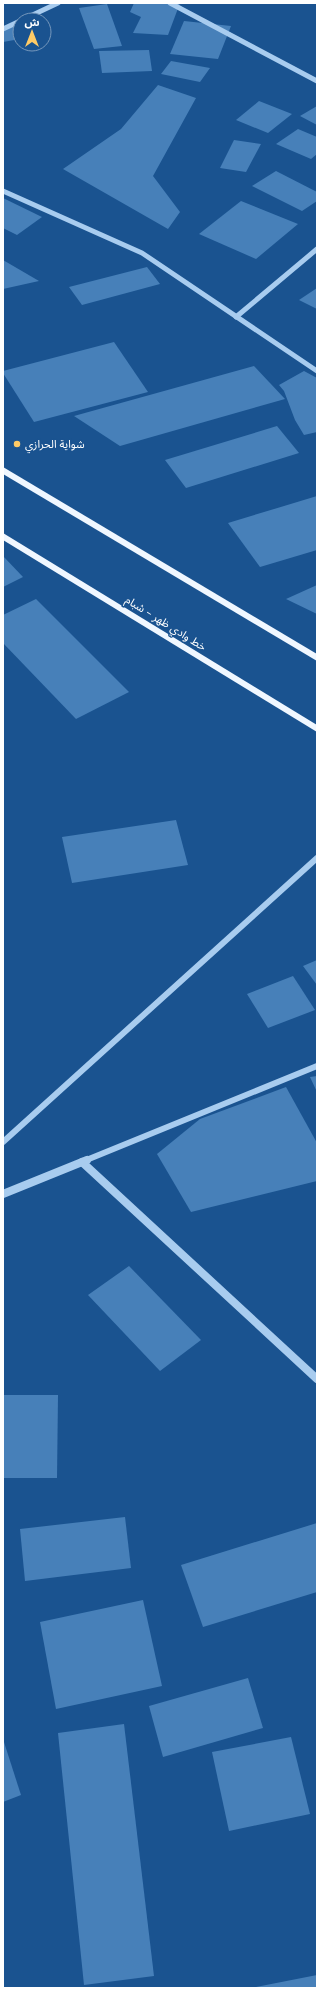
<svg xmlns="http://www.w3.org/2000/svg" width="320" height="1991" font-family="'DM Sans','Noto Sans Arabic',sans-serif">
<rect width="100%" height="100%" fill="#1a5390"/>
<!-- building -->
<g fill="#4780b9">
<path d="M134,3H180L168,35L133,33L141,17L130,12Z"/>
<path d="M107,4L122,46L94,49L79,8Z"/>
<path d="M20,20V39L3,42V30Z"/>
<path d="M184,21L231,26L218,59L170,54Z"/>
<path d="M149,50L152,71L102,73L99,51Z"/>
<path d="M171,61L210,68L200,82L161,74Z"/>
<path d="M158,85L196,98L153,176L180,212L168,229L63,169L121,129Z"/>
<path d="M259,101L292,114L268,133L236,120Z"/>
<path d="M317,106V125L300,116Z"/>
<path d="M298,129L317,137V154L311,159L276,144Z"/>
<path d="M234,140L261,144L246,172L220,168Z"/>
<path d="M276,171L317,192V201L302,211L252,186Z"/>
<path d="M3,198L42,217L17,235L3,228Z"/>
<path d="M241,201L298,224L256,259L199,234Z"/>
<path d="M3,260L39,281L3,289Z"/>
<path d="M147,267L160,284L82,305L69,287Z"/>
<path d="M317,288V309L299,300Z"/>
<path d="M114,342L148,392L34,422L3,373V371Z"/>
<path d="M254,366L285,399L120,446L74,416Z"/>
<path d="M304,371L317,378V432L304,435L295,420L284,391L279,385Z"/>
<path d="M277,426L299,453L186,488L165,460Z"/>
<path d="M317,496V550L260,567L228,523Z"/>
<path d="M3,556L23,577L3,587Z"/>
<path d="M317,585V614L286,599Z"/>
<path d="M36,599L129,692L76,719L3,643V615Z"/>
<path d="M176,820L188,865L72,883L62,837Z"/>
<path d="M317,960V985L303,966Z"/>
<path d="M293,976L315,1010L268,1028L247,994Z"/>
<path d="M317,1076V1092L310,1077Z"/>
<path d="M286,1087L317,1143V1181L191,1212L157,1154L200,1119Z"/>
<path d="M129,1266L201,1340L160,1371L88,1295Z"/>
<path d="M3,1395H58L57,1478H3Z"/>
<path d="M125,1517L131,1568L25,1581L20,1529Z"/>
<path d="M317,1523V1592L203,1627L181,1565Z"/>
<path d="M143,1600L162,1686L56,1709L40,1622Z"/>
<path d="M248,1678L263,1728L163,1757L149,1706Z"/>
<path d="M124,1724L154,1976L84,1985L58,1733Z"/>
<path d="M291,1737L310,1814L229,1831L212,1752Z"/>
<path d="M3,1739L21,1795L3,1802Z"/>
<path d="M317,1975V1988H256V1987Z"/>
</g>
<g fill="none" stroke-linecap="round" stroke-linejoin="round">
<!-- minor-far2 -->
<g stroke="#a8ccef" stroke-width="5">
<path d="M170,3L317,81"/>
<path d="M22,20L58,3"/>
<path d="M3,29L20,21"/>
<path d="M3,191L142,253L317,371"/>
<path d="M236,317L317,249"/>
</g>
<!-- minor-far1 -->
<g stroke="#a8ccef" stroke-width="6">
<path d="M3,1142L317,858"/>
<path d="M84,1161L317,1066"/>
</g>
<!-- minor -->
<g stroke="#a8ccef" stroke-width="8">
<path d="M82,1162L317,1379"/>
<path d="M3,1194L87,1160"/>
</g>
<!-- major -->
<g fill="#f0f7ff" fill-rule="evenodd">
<path d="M3,467L317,654V661L3,474Z"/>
<path d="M3,533L317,725V732L3,540Z"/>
</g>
</g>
<!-- markers -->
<circle fill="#ffcb66" stroke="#1a5390" stroke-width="1.5" cx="17" cy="444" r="4"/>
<g text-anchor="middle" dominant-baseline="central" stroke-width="3" stroke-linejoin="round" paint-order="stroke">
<!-- poi labels -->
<g font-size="11" fill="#fff" stroke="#1a5390" text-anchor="start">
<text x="25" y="444">شواية الحرازي</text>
</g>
<!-- street labels -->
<g font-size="11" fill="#fff" stroke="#1a5390">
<text transform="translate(166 623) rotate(32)">خط وادي ظهر - شبام</text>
</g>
</g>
<!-- border -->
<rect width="320" height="1991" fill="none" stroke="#ffffff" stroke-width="8"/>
<!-- north arrow -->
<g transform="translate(32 32)"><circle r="19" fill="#1a5390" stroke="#7698bc"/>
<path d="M0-3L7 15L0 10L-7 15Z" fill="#ffcb66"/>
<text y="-6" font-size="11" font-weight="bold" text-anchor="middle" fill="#ffffff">ش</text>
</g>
</svg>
